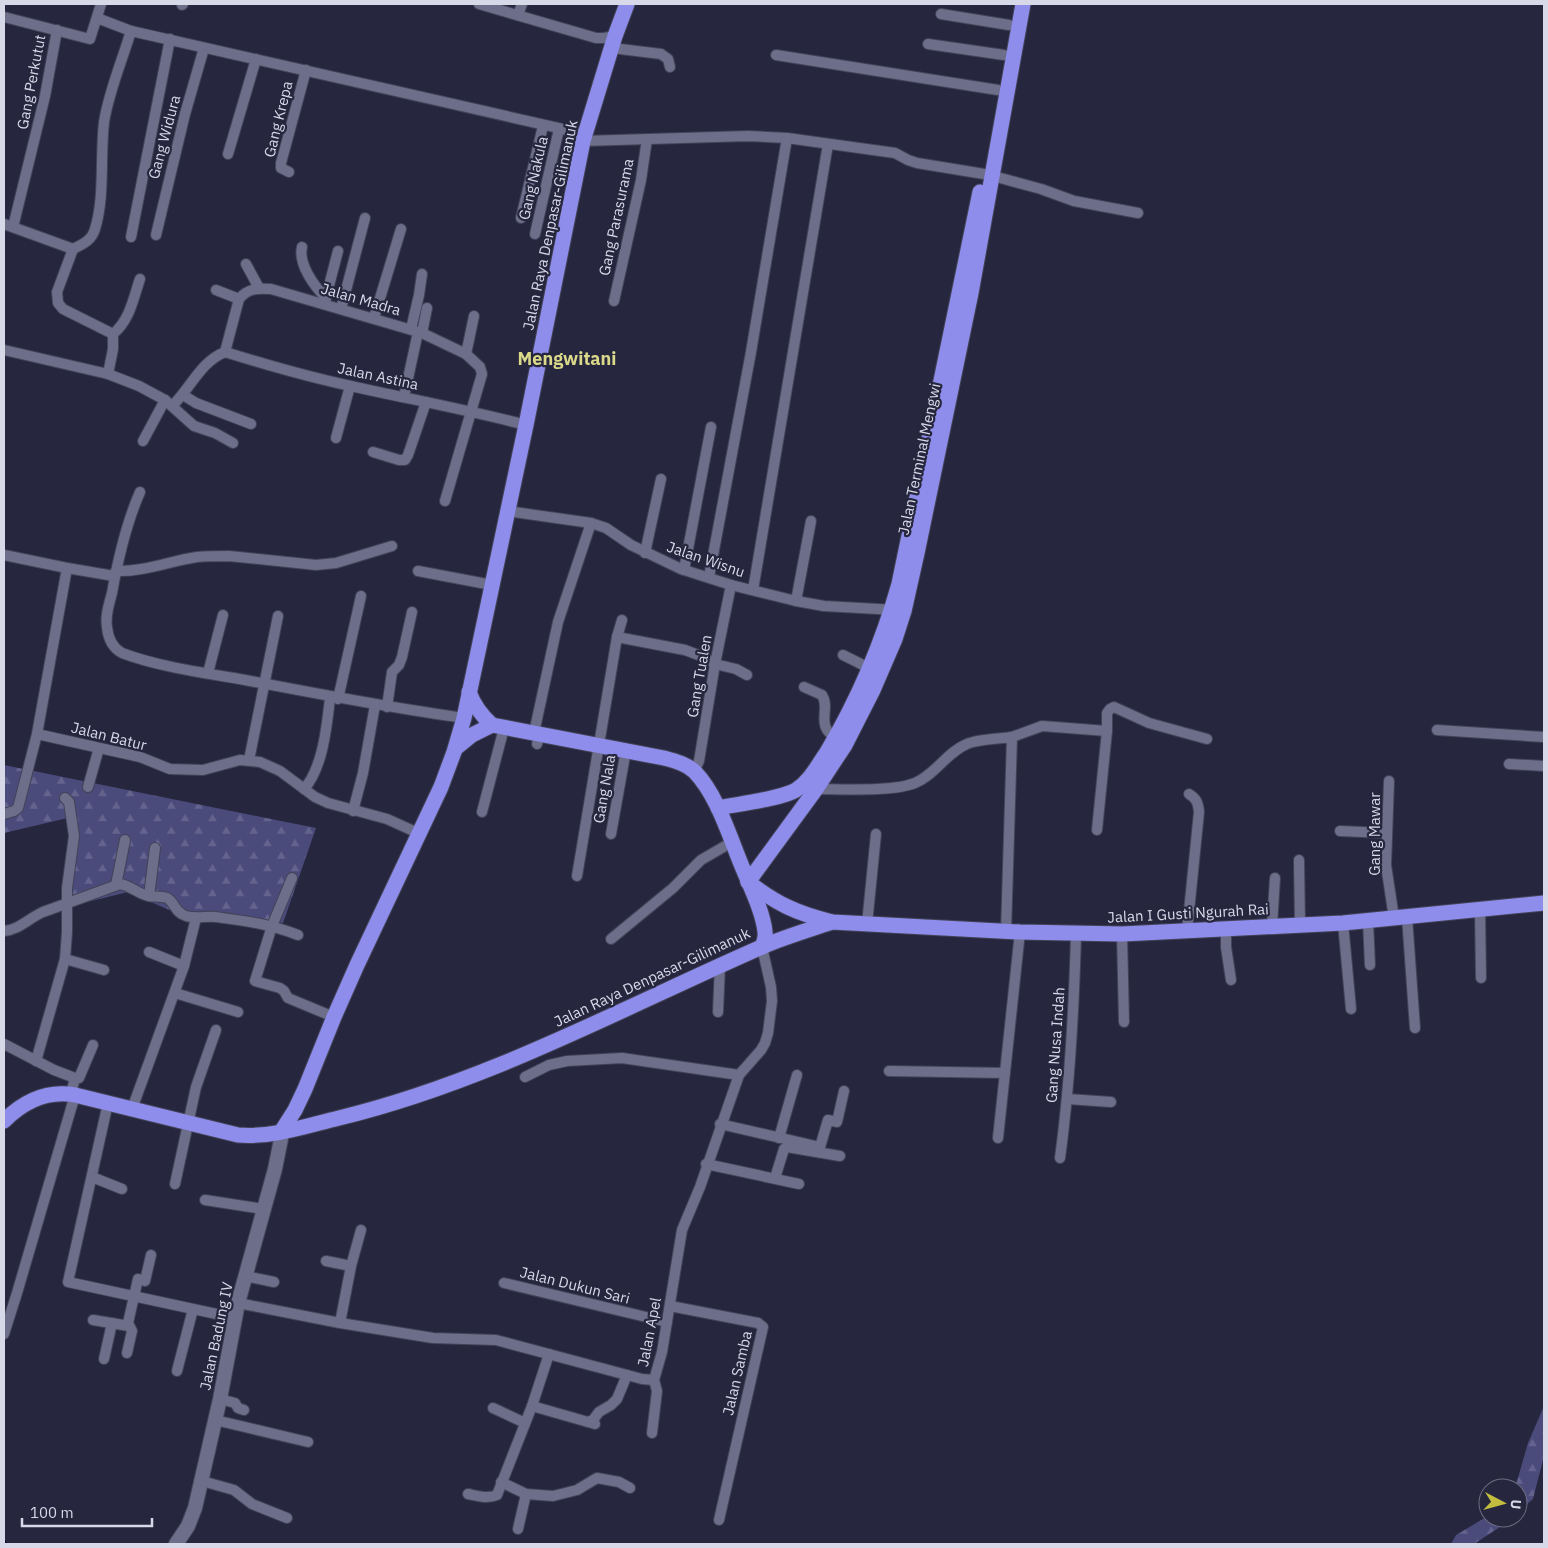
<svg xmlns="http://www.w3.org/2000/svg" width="1548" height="1548" font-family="'IBM Plex Sans',sans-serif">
<defs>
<pattern id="forest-firs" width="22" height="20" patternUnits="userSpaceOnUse" patternTransform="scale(1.25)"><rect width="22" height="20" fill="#4a4a7b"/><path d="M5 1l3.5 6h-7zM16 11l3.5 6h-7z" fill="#63638e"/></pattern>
</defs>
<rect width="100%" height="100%" fill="#26263e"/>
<!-- forest -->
<g fill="url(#forest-firs)">
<path d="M4,765L316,828L283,923L176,913L128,892L67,907L65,861L72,817L4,833Z"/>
<path d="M1544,1406V1456L1533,1499L1518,1512V1488H1515L1528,1443Z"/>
<path d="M1488,1516V1518H1511L1500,1527L1474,1544H1451L1456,1535Z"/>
</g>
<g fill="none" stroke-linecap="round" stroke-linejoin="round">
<!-- stream -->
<path stroke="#10003d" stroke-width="2.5" d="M4,1541L6,1544"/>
<!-- street casing -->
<g stroke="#434358" stroke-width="12">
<g id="street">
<path d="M479,4L596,38H604L615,36"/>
<path d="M182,5L183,4"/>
<path d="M941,14L1009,25"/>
<path d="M518,15L522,4"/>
<path d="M4,17L90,39L101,4"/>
<path d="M97,18L131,31L585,134"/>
<path d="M928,44L1004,55"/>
<path d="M612,48L661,54L668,59L670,67"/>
<path d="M776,55L998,90"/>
<path d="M583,141L748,136L787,138L895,153L908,160L917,163L984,174"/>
<path d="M228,154L256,59"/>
<path d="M289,172L281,168V163L306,70"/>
<path d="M993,176L1041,189L1074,201L1138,213"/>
<path d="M521,218L543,126"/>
<path d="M4,224L73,249C83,244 92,240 95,229C105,197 100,156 104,122C109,91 122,61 131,31"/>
<path d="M13,227L45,96L57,30"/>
<path d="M535,234L559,129"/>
<path d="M156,235L185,114L204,48"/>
<path d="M131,237L170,39"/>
<path d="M302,247C298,264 314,286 326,298"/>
<path d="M73,249L57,292L58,303L63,309L113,334V349L108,374"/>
<path d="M246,264L259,288"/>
<path d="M216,290L239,299"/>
<path d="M325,301L338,251"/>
<path d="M614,301L641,180L647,139"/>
<path d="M341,309L365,218"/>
<path d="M374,318L401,229"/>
<path d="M411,329L419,295L422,274"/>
<path d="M422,333L427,308"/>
<path d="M113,334C130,320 133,299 140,279"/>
<path d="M4,350L108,374L139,386L165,400L194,426L215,433L233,443"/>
<path d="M225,352L239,299C248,288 259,288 271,289L422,333L466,354L480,367L482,374L445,501"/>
<path d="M225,352C267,365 308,377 351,386C409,399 468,410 526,425"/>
<path d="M466,354L474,316"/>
<path d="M183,395L196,403L251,424"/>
<path d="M404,397L418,332"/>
<path d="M172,406C191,388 200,362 225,352"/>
<path d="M336,438L350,386"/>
<path d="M143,441L165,400"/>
<path d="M373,452L399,460H405L408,455L426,402"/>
<path d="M140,492C126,524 118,559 112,593C109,604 105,616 107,627C108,638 113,648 122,653C159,667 206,673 245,680C318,694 390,708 464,718"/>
<path d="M507,511L591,523L606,528L631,545L681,569L731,585L796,601L824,606L896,610"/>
<path d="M645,553L661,479"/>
<path d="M4,555L67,568L37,734L140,757L170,769L203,770L240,760L260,762L280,771L315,797L328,803L387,819L418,833"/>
<path d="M67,568L114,576"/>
<path d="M684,570L711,427"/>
<path d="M116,571C143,572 170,561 197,557C208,556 218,556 229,556L316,565L336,563L392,546"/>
<path d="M418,571L492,585"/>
<path d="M709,577L751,352L787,138"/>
<path d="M753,590L828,144"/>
<path d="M796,601L811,521"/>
<path d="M617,637L685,650L701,656L715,664L736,669L747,675"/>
<path d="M843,655L871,669"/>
<path d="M208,673L223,615"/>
<path d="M804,687L822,695C829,706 821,717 826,728C828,733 834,737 838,740"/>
<path d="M338,699L361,596"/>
<path d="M387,707L392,672L399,665L402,657L412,612"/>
<path d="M1437,730L1544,737"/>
<path d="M534,733L558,622L591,523"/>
<path d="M1012,737L1042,726L1107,731V713L1110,709L1114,707L1149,723L1207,739"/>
<path d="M537,744L540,734"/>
<path d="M249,760L278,616"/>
<path d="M1509,764L1544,766"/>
<path d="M694,771L699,761L715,664L731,585"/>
<path d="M1389,781L1386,865L1394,918"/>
<path d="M88,787L99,748"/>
<path d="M304,789C323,768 327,725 330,698"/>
<path d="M816,789C842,789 893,792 915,783C936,774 947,752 967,744C978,739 999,739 1012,737L1006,932"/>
<path d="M353,811L363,773L375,705"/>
<path d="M482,812L504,728"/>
<path d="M4,814L14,811L18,808L37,734"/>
<path d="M1097,830L1107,731"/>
<path d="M1340,831L1386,833"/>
<path d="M611,834L626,750"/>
<path d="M1299,860L1300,925"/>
<path d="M577,876L617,637L622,620"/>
<path d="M292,878L272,926L255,981L280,988L284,991L288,998L334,1017"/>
<path d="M116,885L125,840"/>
<path d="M149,896L155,848"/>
<path d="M1480,910L1481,978"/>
<path d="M1407,917L1415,1028"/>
<path d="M1368,921L1370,965"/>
<path d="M1343,923L1351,1009"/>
<path d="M867,924L876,834"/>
<path d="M1272,926L1275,878"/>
<path d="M1226,929V947L1231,980"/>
<path d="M4,931C19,930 29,918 43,912L120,884C131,886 137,893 148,896C154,897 161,896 167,898C175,902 174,912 186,916C196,919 206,916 216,917C246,921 269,924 298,935"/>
<path d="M1187,931L1199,812C1198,803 1197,799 1189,794"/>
<path d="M1122,934L1124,1022"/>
<path d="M611,939L673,888L701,860L732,842"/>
<path d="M149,952L184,966"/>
<path d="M65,959L104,970"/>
<path d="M175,993L238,1012"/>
<path d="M718,1012L720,965"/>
<path d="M4,1044L54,1070L75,1078"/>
<path d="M36,1061L65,959L67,932V888L74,836L69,802L65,798"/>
<path d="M889,1071L1005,1073"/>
<path d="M525,1077L549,1065L567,1061L622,1058L739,1075"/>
<path d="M71,1094L75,1078H79L93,1045"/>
<path d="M1068,1099L1111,1102"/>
<path d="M108,1103L68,1282L235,1318"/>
<path d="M132,1109L184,966L196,918"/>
<path d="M720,1124L820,1147L828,1120L837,1122L844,1091"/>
<path d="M779,1138L797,1075"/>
<path d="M998,1138L1020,932"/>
<path d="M1060,1158C1070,1084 1074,1009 1076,934"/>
<path d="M706,1164L799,1184"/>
<path d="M92,1177L122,1189"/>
<path d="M775,1178L784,1149L787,1147L840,1156"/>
<path d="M175,1184L196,1087L216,1030"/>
<path d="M205,1200L263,1209"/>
<path d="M326,1261L351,1266"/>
<path d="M245,1276L274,1282"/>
<path d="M504,1283L667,1322"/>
<path d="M238,1303L340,1323L433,1338L496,1340L642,1379L654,1380L662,1352L682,1230L700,1187L739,1075L761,1050L765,1043L768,1033L772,1001L771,987L762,947"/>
<path d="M670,1306L758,1323L763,1327L719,1520"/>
<path d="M93,1320L129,1326"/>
<path d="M340,1323L351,1266L361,1230"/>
<path d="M4,1334L17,1293L75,1095"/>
<path d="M127,1353L132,1331L128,1323L138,1279L145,1281L151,1255"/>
<path d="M104,1359L112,1323"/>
<path d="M177,1371L193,1309"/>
<path d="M220,1399L235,1403L238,1408L244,1410"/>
<path d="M532,1406L595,1424"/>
<path d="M493,1408L525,1423"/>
<path d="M215,1420L308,1442"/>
<path d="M588,1422L593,1420L599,1412L611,1405L617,1399L627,1375"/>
<path d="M652,1433L657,1391L654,1380"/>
<path d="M202,1481L234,1490L252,1504L287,1518"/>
<path d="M501,1482L526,1494L553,1496L577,1490L597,1478L619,1482L630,1488"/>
<path d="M468,1494C478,1496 488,1499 497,1495L532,1406L549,1354"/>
<path d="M518,1529L526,1494"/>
</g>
</g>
<!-- secondary casing -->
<g stroke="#434358" stroke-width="16">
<path id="secondary" d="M176,1544L188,1526L195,1508L220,1399L238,1303L275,1169L281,1139V1132"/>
</g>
<!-- highway casing -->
<g stroke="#434358" stroke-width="17">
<g id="highway">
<path d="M469,692C474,706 481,715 492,725L664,758C675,761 687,764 695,772C717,795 729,835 741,864C749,884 763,911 765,932C766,938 764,942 762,947"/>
<path d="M456,748L472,735L492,725"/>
<path d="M718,808C737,804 781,799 796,790C810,781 818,765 827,752C859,698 882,644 899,584L980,192"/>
<path d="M748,882L816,789L845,745L873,690L895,639L904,611L917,553L971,293L1023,4"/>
<path d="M748,882C777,904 796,913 832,922L1020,932L1122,934L1343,923L1544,903"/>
<path d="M4,1121C23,1102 47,1090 75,1095L238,1135C272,1138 306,1126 339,1118C488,1082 624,1007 764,946C785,937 809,930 832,922"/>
<path d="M281,1132L295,1110L305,1089L334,1017L357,965L441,787L454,752L464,718L526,425L583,141L615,36L627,4"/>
</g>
</g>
<!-- street -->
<use href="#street" stroke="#6d6e8a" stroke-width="10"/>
<!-- secondary -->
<use href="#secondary" stroke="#6d6e8a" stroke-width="14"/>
<!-- highway -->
<use href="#highway" stroke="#8e8dec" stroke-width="15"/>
</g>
<g text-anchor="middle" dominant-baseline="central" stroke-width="4.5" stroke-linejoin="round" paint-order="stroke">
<!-- street labels -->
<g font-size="15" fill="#d7d8e8" stroke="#26263e">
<text transform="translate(31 82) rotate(-79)">Gang Perkutut</text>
<text transform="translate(278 119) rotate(-76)">Gang Krepa</text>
<text transform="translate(164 137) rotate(-75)">Gang Widura</text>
<text transform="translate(533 178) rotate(-77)">Gang Nakula</text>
<text transform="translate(616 217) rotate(-78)">Gang Parasurama</text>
<text transform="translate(550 225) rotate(-78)">Jalan Raya Denpasar-Gilimanuk</text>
<text transform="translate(361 299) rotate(16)">Jalan Madra</text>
<text transform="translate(378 376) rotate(12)">Jalan Astina</text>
<text transform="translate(919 459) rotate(-78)">Jalan Terminal Mengwi</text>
<text transform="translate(706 559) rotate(19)">Jalan Wisnu</text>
<text transform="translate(699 676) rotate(-80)">Gang Tualen</text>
<text transform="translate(109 736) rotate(14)">Jalan Batur</text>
<text transform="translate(604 789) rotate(-80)">Gang Nala</text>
<text transform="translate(1374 834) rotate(-90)">Gang Mawar</text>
<text transform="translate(1188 913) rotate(-3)">Jalan I Gusti Ngurah Rai</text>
<text transform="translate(652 977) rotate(-25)">Jalan Raya Denpasar-Gilimanuk</text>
<text transform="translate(1055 1045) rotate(-86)">Gang Nusa Indah</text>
<text transform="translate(575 1285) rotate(14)">Jalan Dukun Sari</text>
<text transform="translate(649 1332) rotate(-79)">Jalan Apel</text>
<text transform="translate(216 1336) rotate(-78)">Jalan Badung IV</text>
<text transform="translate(737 1373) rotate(-77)">Jalan Samba</text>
</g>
<!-- quarter labels -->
<g font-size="18" font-weight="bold" fill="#dad889" stroke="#26263e">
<text x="567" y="358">Mengwitani</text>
</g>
</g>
<!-- border -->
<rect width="1548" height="1548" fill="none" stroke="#d7d8e8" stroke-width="10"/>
<!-- north arrow -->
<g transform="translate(1503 1503) rotate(96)"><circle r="24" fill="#26263e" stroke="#6d6d82"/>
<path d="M0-4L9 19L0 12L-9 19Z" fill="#c2bd3f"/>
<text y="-8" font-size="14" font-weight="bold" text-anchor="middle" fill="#d7d8e8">U</text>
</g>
<!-- scale -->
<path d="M22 1518v8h130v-8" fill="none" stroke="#d7d8e8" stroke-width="2.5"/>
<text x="30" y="1518" font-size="15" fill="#d7d8e8" stroke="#26263e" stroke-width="4" paint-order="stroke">100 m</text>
</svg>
